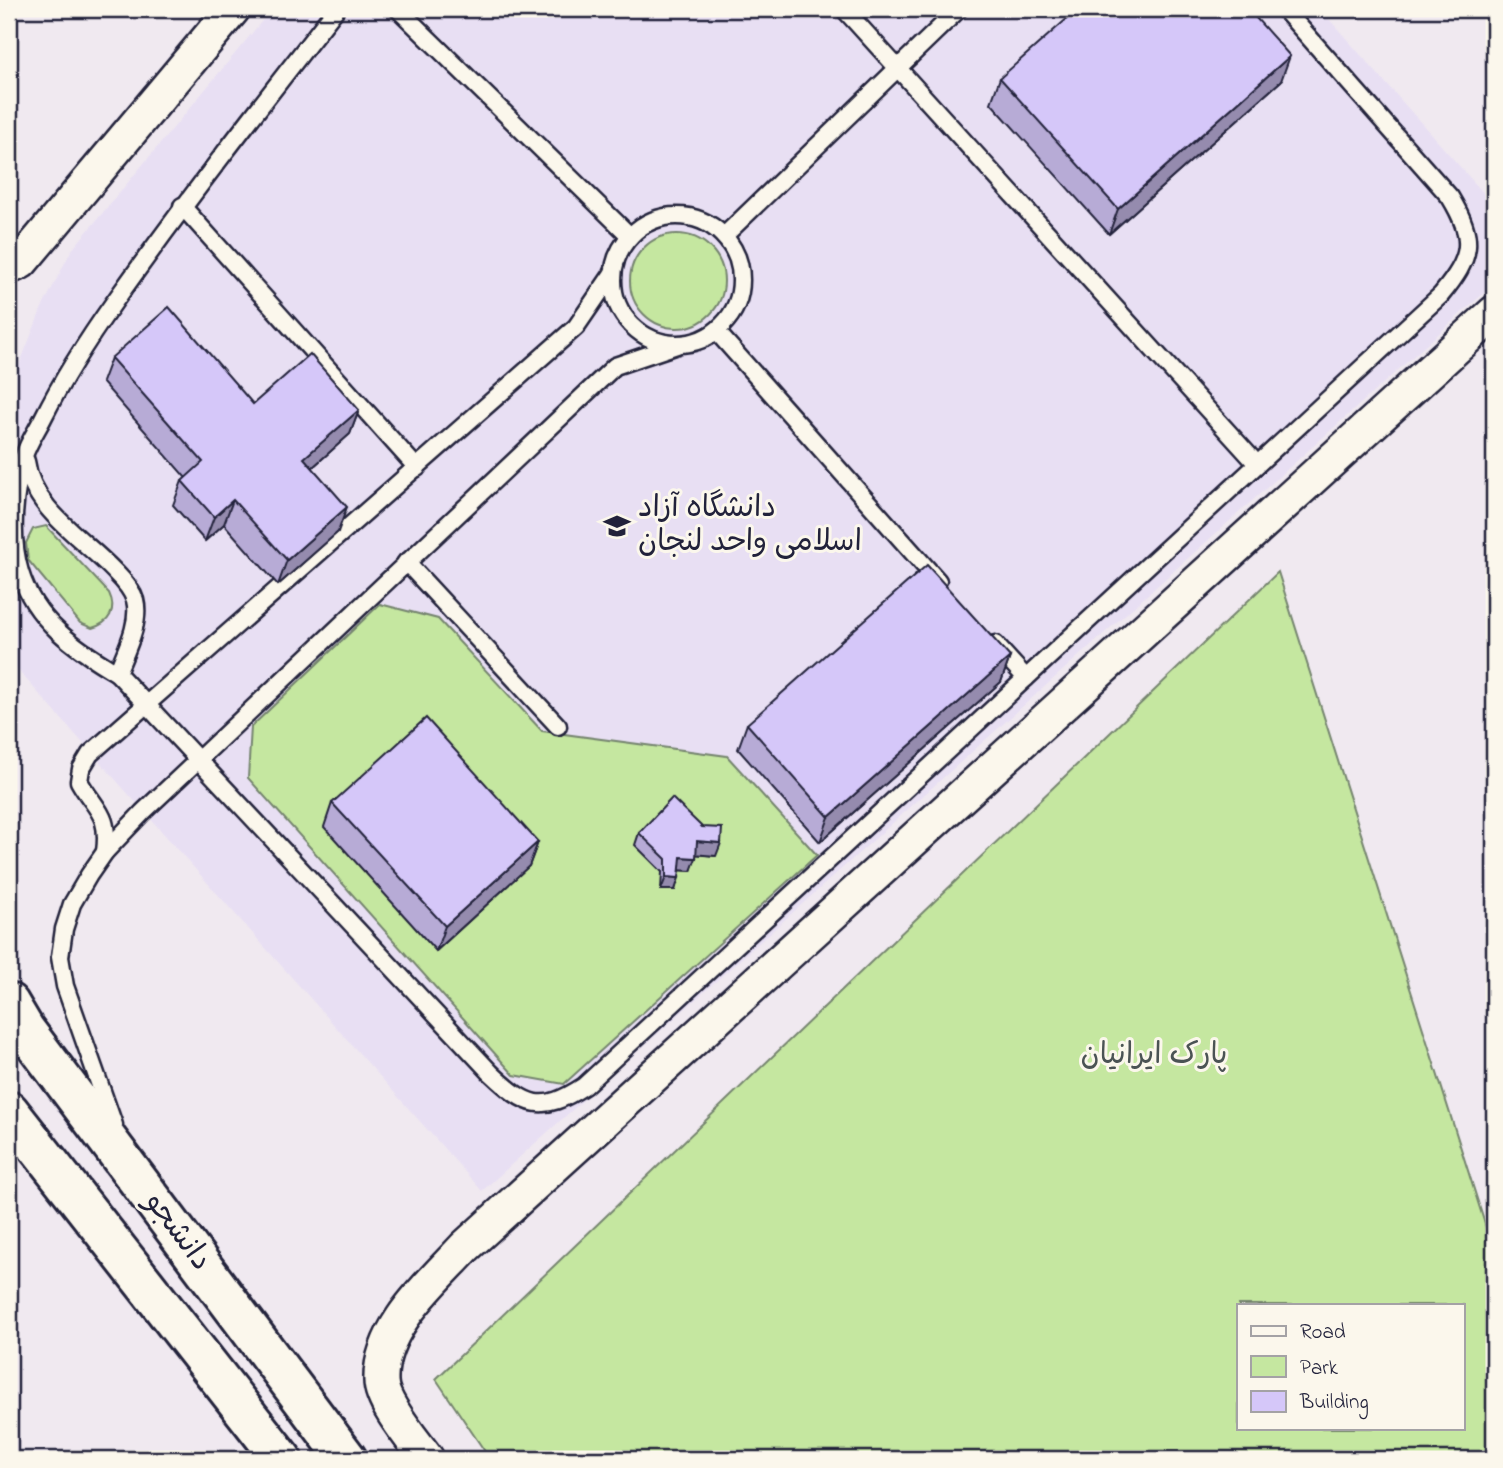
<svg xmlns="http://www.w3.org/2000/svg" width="1503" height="1468" font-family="'Indie Flower','Playpen Sans Arabic',sans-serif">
<rect width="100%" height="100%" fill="#f0e9f0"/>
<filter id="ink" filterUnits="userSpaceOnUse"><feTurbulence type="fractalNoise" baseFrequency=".0143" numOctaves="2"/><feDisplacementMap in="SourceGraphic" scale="14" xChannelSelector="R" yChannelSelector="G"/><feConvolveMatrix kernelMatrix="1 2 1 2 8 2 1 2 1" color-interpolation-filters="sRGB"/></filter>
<g filter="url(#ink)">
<!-- built -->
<path fill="#e8dff3" d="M272,9H1320L1494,205V284L482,1191L9,660V391L41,310L71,251Z"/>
<!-- green -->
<g fill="#c5e7a0" stroke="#74846e" stroke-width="2" fill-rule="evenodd">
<circle cx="677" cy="281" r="47"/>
<path d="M46,526L109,593C117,610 110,623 92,628L80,623L28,560L26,543L33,529Z"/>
<path d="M1278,572L1490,1240L1494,1278V1459H490L436,1379ZM1239,1305H1463V1428H1239Z"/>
<path d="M380,604L438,619L542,731L727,756L817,855L564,1084L514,1075L248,778L251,727Z"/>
</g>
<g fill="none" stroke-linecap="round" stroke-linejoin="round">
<!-- lane casing -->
<g stroke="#22223b" stroke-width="21">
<g id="lane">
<path d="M336,9C261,105 186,201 115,301C88,339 64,376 43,418C37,430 28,443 24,456C14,492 9,536 20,572C34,620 76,649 117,673L491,1073C527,1107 541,1114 584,1086L1441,295C1472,257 1476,240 1450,197L1284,9"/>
<path d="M398,9L630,236"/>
<path d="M844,9L1257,464"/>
<path d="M182,206L417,468"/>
<circle cx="677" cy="280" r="64"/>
<path d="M724,236L959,9"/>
<path d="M717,332L938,581"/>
<path d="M26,461C32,510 85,539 116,573C123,580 132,590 135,600C141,623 125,652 117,673"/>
<path d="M406,562L558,726"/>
<path d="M995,644L1026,678"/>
<path d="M105,852C110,813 96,811 79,781L81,769L90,754L576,327L613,273"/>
<path d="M114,1125L65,986L60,957L64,929L72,904L89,875L105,852L143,812L615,366L677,345"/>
</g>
</g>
<!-- street casing -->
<g stroke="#22223b" stroke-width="38">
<g id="street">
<path d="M9,267L21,262L233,9"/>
<path d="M427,1459C414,1441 381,1403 381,1381C379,1328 432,1283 465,1247L1494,313"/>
</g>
</g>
<!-- secondary casing -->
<g stroke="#22223b" stroke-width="44">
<g id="secondary">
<path d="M9,1003L25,1030L347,1459"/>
<path d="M9,1111L282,1459"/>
</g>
</g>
<!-- lane -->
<use href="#lane" stroke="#fbf7ec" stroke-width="16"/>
<!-- street -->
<use href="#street" stroke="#fbf7ec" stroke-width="33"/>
<!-- secondary -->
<use href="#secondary" stroke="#fbf7ec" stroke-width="38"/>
</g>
<!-- wall -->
<g fill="#b7abd6" stroke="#22223b" stroke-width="2">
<path d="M1000,78L1281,81L1109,234L991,103Z"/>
<path d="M111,358L253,404L359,410L350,434L312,468L338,532L278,585L224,524L205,541L173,505L182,481L186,478L102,382Z"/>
<path d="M1010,657L1001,682L820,842L738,749L747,724Z"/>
<path d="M332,803L538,842L529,866L436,951L324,827Z"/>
<path d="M639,833L716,856L696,854L691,871L680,870L675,890H661L662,872L635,845Z"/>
</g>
<!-- shaded-wall -->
<g fill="#958bae" stroke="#22223b" stroke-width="2">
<path d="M1290,56L1281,81L1109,234L1118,209Z"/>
<path d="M359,410L350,434L295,483L304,458Z"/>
<path d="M233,500L224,524L205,541L214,517Z"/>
<path d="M347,507L338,532L278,585L287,560Z"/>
<path d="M1010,657L1001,682L820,842L829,817Z"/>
<path d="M697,841L721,843L716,856L692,854Z"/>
<path d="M538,842L529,866L436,951L445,926Z"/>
<path d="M681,857L696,858L691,871L676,870Z"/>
<path d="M666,877L679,878L675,890H661Z"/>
</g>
<!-- building -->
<g fill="#d5c7f9" stroke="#22223b" stroke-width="2">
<path d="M1078,9H1248L1290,56L1118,209L1000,78Z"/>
<path d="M169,307L253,404L310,354L359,410L304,458L347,507L287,560L233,500L214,517L182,481L203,462L111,358Z"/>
<path d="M927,565L1010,657L829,817L747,724Z"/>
<path d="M426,718L538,842L445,926L332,803Z"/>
<path d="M672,798L702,827L722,828L721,843L697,841L696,858L681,857L679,878L666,877V859L639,833Z"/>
</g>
</g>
<!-- icons -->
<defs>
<g id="university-bare" transform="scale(2.1)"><path d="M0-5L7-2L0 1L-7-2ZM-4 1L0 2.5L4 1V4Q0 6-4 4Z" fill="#22223b" stroke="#fbf7ec" stroke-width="2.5" paint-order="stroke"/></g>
</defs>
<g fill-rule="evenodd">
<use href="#university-bare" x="617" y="526"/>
</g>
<g text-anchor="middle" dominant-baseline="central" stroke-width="6" stroke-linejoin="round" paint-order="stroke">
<!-- poi labels -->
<g font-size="30" fill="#22223b" stroke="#fbf7ec" text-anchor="start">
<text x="638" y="509">دانشگاه آزاد<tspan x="638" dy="34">اسلامی واحد لنجان</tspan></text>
</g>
<!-- park labels -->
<g font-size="30" fill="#4b5354" stroke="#fbf7ec">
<text x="1154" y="1056">پارک ایرانیان</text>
</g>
<!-- street labels -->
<g font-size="30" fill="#22223b" stroke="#fbf7ec">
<text transform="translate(177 1232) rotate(53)">دانشجو</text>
</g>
</g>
<!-- margin -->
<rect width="1503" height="1468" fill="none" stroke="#fbf7ec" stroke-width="35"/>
<rect x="18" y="18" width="1468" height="1433" fill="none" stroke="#22223b" stroke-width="2.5" filter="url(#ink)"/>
<!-- legend -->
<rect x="1237" y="1304" width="228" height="126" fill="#fbf7ec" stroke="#a4a2a5" stroke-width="2"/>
<rect x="1251" y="1326" width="35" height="10" fill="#fbf7ec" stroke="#a4a2a5" stroke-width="2"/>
<text x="1300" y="1338" font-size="21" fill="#22223b">Road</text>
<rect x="1251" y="1356" width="35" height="21" fill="#c5e7a0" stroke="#a4a2a5" stroke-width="2"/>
<text x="1300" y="1374" font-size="21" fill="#22223b">Park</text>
<rect x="1251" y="1391" width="35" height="21" fill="#d5c7f9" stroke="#a4a2a5" stroke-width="2"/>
<text x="1300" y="1408" font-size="21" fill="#22223b">Building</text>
</svg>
